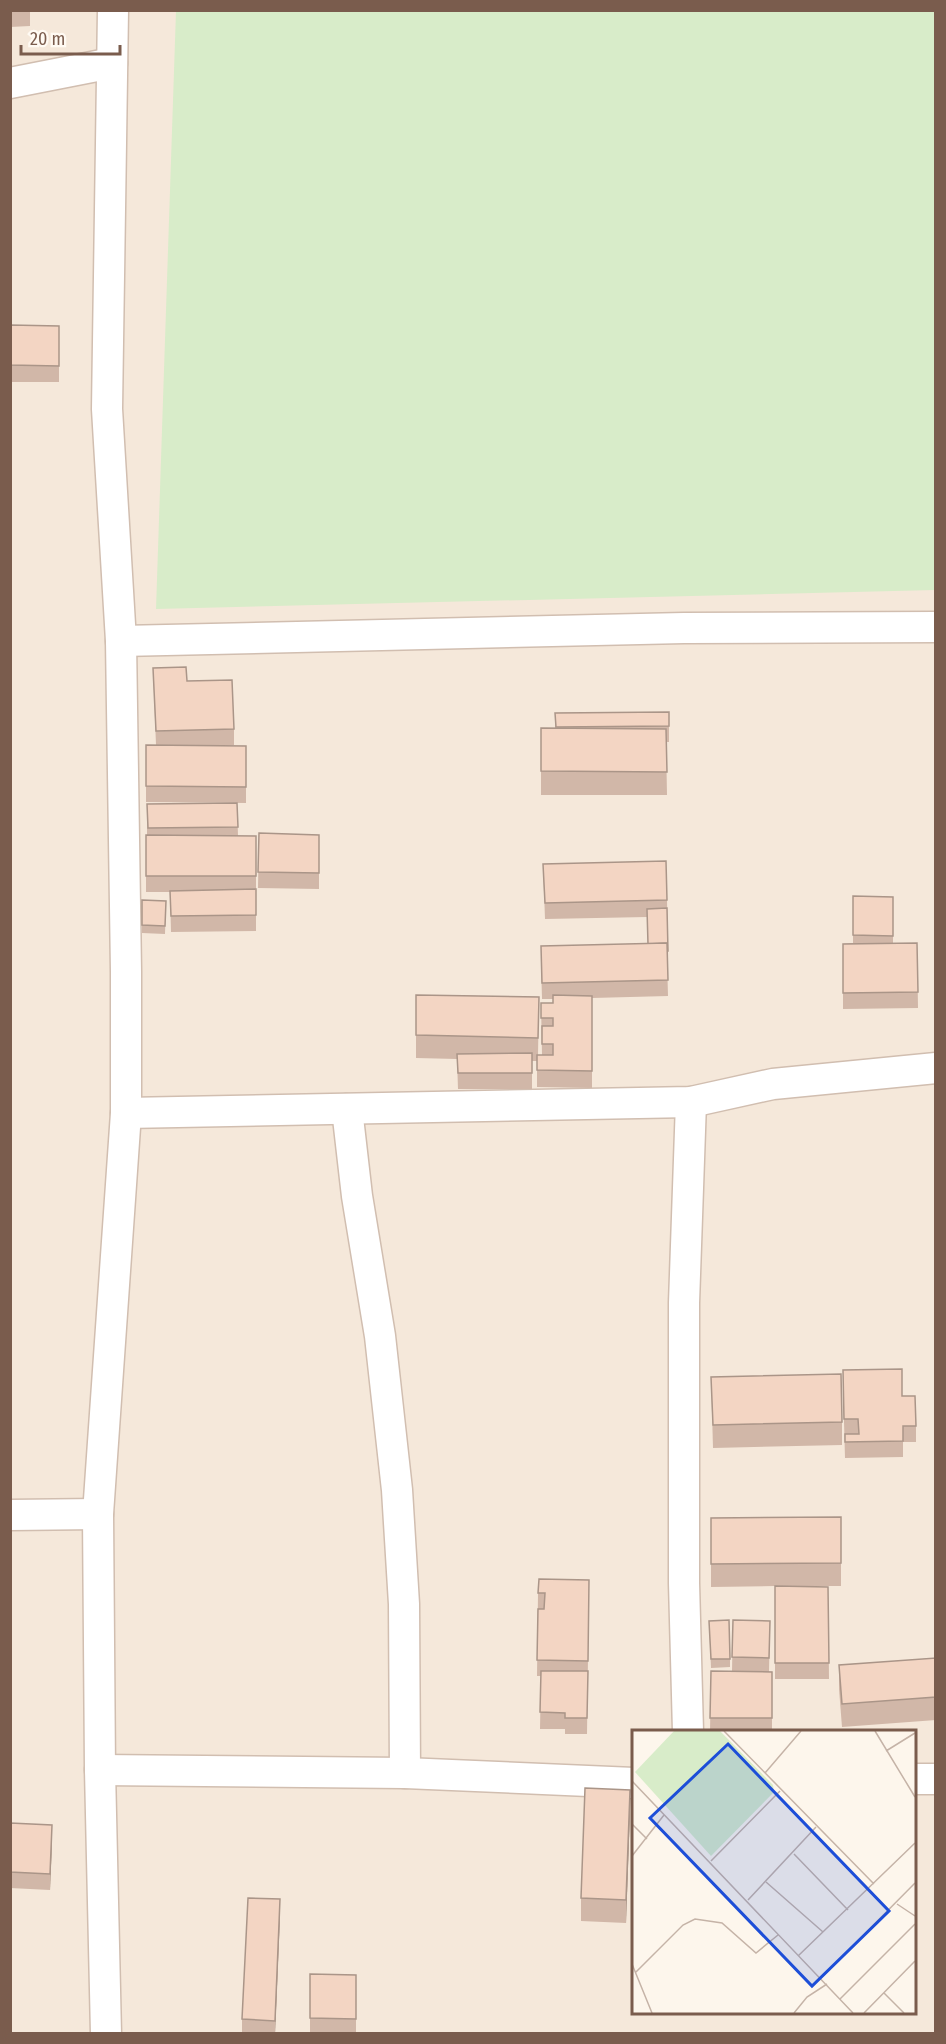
<svg xmlns="http://www.w3.org/2000/svg" width="946" height="2044" font-family="'Fira Sans Condensed',sans-serif">
<rect width="100%" height="100%" fill="#fdf6ec"/>
<!-- residential -->
<path fill="#f5e8da" fill-rule="evenodd" d="M11,11H935V2033L11,2034ZM634,1732H914V2012H634Z"/>
<!-- green -->
<path fill="#d8ecc9" d="M176,11H935V590L156,609Z"/>
<g fill="none" stroke-linecap="round" stroke-linejoin="round">
<!-- street casing -->
<g stroke="#d1beb0" stroke-width="33">
<g id="street">
<path d="M10,83L112,63"/>
<path d="M121,641L684,628L936,627"/>
<path d="M347,1109L357,1196L380,1336L397,1490L404,1604L405,1773"/>
<path d="M126,1113L691,1102L773,1084L936,1068"/>
<path d="M10,1515L98,1514"/>
<path d="M688,1732L684,1583V1303L691,1102"/>
<path d="M100,1770L405,1773L634,1783"/>
<path d="M914,1779H936"/>
<path d="M106,2034L100,1770L98,1514L126,1113V972L121,641L107,409L113,10"/>
</g>
</g>
<!-- street -->
<use href="#street" stroke="#fff" stroke-width="30"/>
</g>
<!-- wall -->
<g fill="#d1b7a8">
<path d="M10,10H30V26L10,27Z"/>
<path d="M10,325L59,326V382H10Z"/>
<path d="M153,668L187,681L234,729V745L216,746H246V803L146,802V745H156Z"/>
<path d="M669,712V742H666L667,795H541V728H555V713Z"/>
<path d="M237,803L238,836H256V931L171,932L170,892H146V835H147V804Z"/>
<path d="M259,833L319,835V889L258,888Z"/>
<path d="M543,864L667,900L668,951V959H667L668,996L592,998V1088L537,1087V1061H532V1089H458L457,1059L416,1058V995L539,997L538,1055H542L541,1003H553V999H542L541,962L648,944L647,917L545,919Z"/>
<path d="M853,896L893,897V943H917L918,1008L843,1009V944L853,943Z"/>
<path d="M142,900L166,901L165,934L142,933Z"/>
<path d="M711,1377L842,1422V1445L713,1448Z"/>
<path d="M843,1386L902,1396L916,1426V1442H903V1457L845,1458Z"/>
<path d="M841,1517V1586H793L828,1587L829,1679H775V1586L711,1587V1518Z"/>
<path d="M589,1580L587,1734H565V1729H540L541,1676H537L538,1593Z"/>
<path d="M733,1620L770,1621L769,1672H772V1732H710L711,1671H732Z"/>
<path d="M709,1621L730,1659V1667L711,1668Z"/>
<path d="M936,1658V1720L842,1727L839,1689V1665Z"/>
<path d="M630,1813L626,1923L581,1921V1898Z"/>
<path d="M10,1823L52,1841L50,1890L10,1888Z"/>
<path d="M280,1915L275,2034H242V2019Z"/>
<path d="M310,1974L356,1975V2034H310Z"/>
</g>
<!-- shaded-wall -->
<g fill="#aa9588">
<path d="M630,1790V1813L626,1923V1900Z"/>
<path d="M52,1825V1841L50,1890V1874Z"/>
<path d="M280,1899V1915L275,2034V2021Z"/>
</g>
<!-- building -->
<g fill="#f3d5c3" stroke="#aa9588" stroke-width="1.5">
<path d="M10,325L59,326V366L10,365Z"/>
<path d="M186,667L187,681L232,680L234,729L156,731L153,668Z"/>
<path d="M669,712V726L556,727L555,713Z"/>
<path d="M541,728L666,729L667,772L541,771Z"/>
<path d="M146,745L246,746V787L146,786Z"/>
<path d="M237,803L238,827L148,828L147,804Z"/>
<path d="M259,833L319,835V873L258,872Z"/>
<path d="M146,835L256,836V876H146Z"/>
<path d="M666,861L667,900L545,903L543,864Z"/>
<path d="M256,889V915L171,916L170,891Z"/>
<path d="M853,896L893,897V936L853,935Z"/>
<path d="M142,900L166,901L165,926L142,925Z"/>
<path d="M667,908L668,951H667V943L648,944L647,909Z"/>
<path d="M667,943L668,980L542,983L541,946Z"/>
<path d="M917,943L918,992L843,993V944Z"/>
<path d="M416,995L539,997L538,1038L416,1035Z"/>
<path d="M553,995L592,996V1071L537,1070V1055H553V1044H542V1026H553V1018H541V1003H553Z"/>
<path d="M532,1053V1073H458L457,1054Z"/>
<path d="M902,1369V1396H915L916,1426H903V1441L845,1442V1434H859L858,1419H844L843,1370Z"/>
<path d="M841,1374L842,1422L713,1425L711,1377Z"/>
<path d="M841,1517V1563L711,1564V1518Z"/>
<path d="M539,1579L589,1580L588,1661L537,1660L538,1609H544L545,1593H538Z"/>
<path d="M775,1586L828,1587L829,1663H775Z"/>
<path d="M729,1620L730,1659H711L709,1621Z"/>
<path d="M733,1620L770,1621L769,1658L732,1657Z"/>
<path d="M936,1658V1697L842,1704L839,1665Z"/>
<path d="M541,1671H588L587,1718H565V1713L540,1712Z"/>
<path d="M711,1671L772,1672V1718H710Z"/>
<path d="M585,1788L630,1790L626,1900L581,1898Z"/>
<path d="M10,1823L52,1825L50,1874L10,1872Z"/>
<path d="M248,1898L280,1899L275,2021L242,2019Z"/>
<path d="M310,1974L356,1975V2019L310,2018Z"/>
</g>
<!-- overview -->
<g transform="translate(632 1730)">
<rect width="284" height="284" fill="#fdf6ec"/>
<path d="M42,1H88L141,55L142,62L79,126L3,42Z" fill="#d8ecc9"/>
<path fill="none" stroke="#c5b3a7" stroke-width="1.5" d="M92,1L242,154M243,1L283,67M254,21L283,3M133,43L169,1M0,51L221,283M0,94L15,109M162,124L216,180M0,126L32,85M79,131L148,61M134,152L191,202M116,170L184,97M265,174L283,186M166,226L283,113M0,234L20,283M4,242L51,195L63,189L90,193L124,223L146,205M189,248L283,153M252,263L272,283M208,269L283,194M162,283L175,267L195,254M232,283L283,231"/>
<path fill="#1d4ed8" fill-opacity="0.15" stroke="#1d4ed8" stroke-width="3" d="M96,14L257,181L180,256L18,88Z"/>
<rect width="284" height="284" fill="none" stroke="#7a5c4d" stroke-width="3"/>
</g>
<!-- border -->
<rect width="946" height="2044" fill="none" stroke="#7a5c4d" stroke-width="24"/>
<!-- scale -->
<path d="M21 45v9h99v-9" fill="none" stroke="#7a5c4d" stroke-width="3"/>
<text x="30" y="45" font-size="18" fill="#7a5c4d" stroke="#fffaf3" stroke-width="4.5" paint-order="stroke">20 m</text>
</svg>
